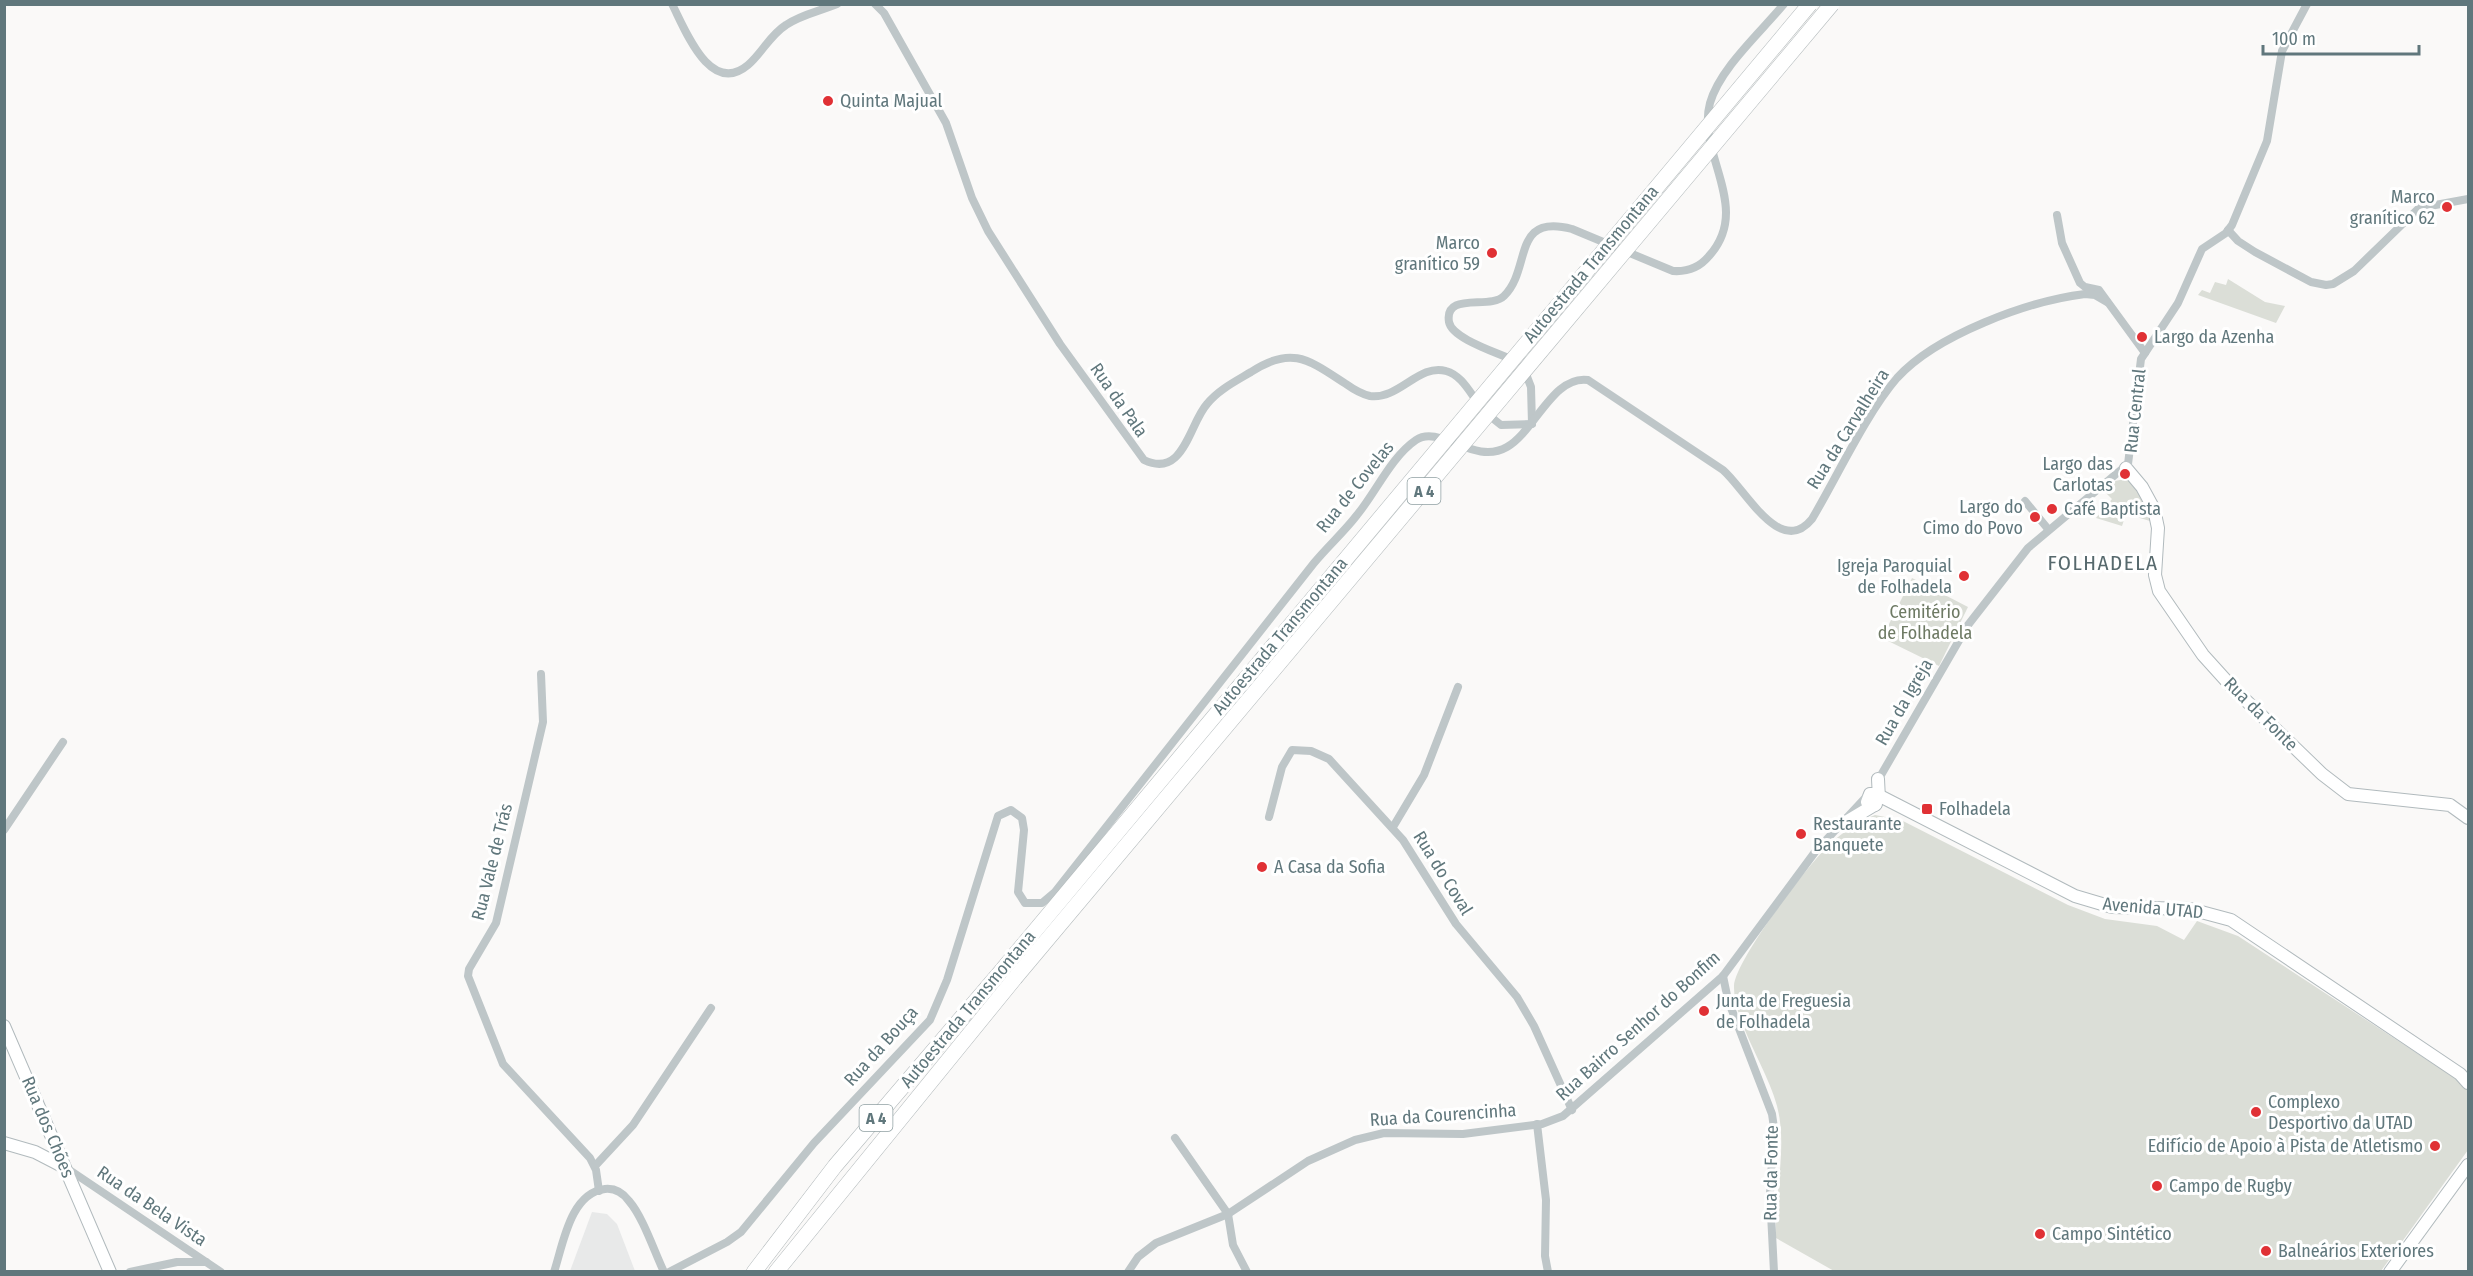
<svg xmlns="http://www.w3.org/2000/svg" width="2473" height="1276" font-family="'Fira Sans Condensed',sans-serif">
<rect width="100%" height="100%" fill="#faf9f8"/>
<!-- built -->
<path fill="#e8e9e9" d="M592,1212L607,1214L617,1224L635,1271H570Z"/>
<!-- green -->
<g fill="#dbded7">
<path d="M2228,279L2265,302L2285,306L2276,323L2198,295L2202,290L2210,293L2215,282L2226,285Z"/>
<path d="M2125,479L2133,482L2148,509L2150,521L2126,514L2122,526L2096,518L2112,499L2103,490L2115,481Z"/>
<path d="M1912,578L1968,607L1939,666L1882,638Z"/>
<path d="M1875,815L1901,820L2068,905L2105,919L2157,926L2184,940L2197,921L2238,936L2461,1082L2468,1089V1150L2381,1271H1834L1776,1238C1774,1195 1788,1147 1777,1106C1768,1070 1733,1021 1734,986C1734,962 1809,863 1830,844C1843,832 1859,821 1875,815Z"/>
</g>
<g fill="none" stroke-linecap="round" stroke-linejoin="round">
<!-- secondary casing -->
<g stroke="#b1babd" stroke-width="14">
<g id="secondary">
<path d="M2126,468L2142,487L2154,509L2158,528L2155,575L2159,591L2203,655L2231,686L2322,774L2348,794L2450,805L2468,818"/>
<path d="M1878,779L1879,799"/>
<path d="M1875,805L1867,802L1870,794H1876L2075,896L2112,907L2190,909L2231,920L2460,1074L2468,1083"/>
<path d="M1841,825L1876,804"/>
<path d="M4,1026L110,1272"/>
<path d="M4,1143L35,1152L64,1167"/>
<path d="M2390,1272L2468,1165"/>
</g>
</g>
<!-- highway casing -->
<g stroke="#b2b9bb" stroke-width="16">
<g id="highway">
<path d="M754,1272L835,1166L1003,969"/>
<path d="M776,1272L1015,978"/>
</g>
</g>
<!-- street -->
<g stroke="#bec6c8" stroke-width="8">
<path d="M672,4C685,29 710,97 748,65C762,53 770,35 786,25C800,15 820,11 837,4"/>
<path d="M875,4L884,13L946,123L972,198L988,231L1060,344L1144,460C1184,479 1189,424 1207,404C1218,390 1236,381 1251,372C1292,345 1309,360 1346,384C1353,389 1361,394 1370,396C1399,400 1419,363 1446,371C1461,375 1469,391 1478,403"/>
<path d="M2057,215L2062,243L2080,283L2085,287L2099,290L2145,353"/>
<path d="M2228,230L2238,241L2255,252L2311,282L2326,285L2333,284L2354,271L2419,208L2468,199"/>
<path d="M1515,361C1499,353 1452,339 1449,322C1444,291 1490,310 1504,296C1532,269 1511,213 1572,229L1673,271C1688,272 1700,267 1709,256C1753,207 1696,154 1710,103C1720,68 1761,32 1784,4"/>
<path d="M1524,369L1531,387L1532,424"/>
<path d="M1486,413L1501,425L1532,424"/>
<path d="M2025,501L2048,529"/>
<path d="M541,674L543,722L496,923L469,969L468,976L503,1064L590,1158L596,1170L599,1191"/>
<path d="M1877,782L1968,625L2028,548L2128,464L2141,359L2178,303L2202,249L2226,233L2232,225L2267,141L2282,51L2307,4"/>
<path d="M1269,817L1282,767L1292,750L1311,751L1329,759L1403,840L1456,924L1517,997L1534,1026L1572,1110"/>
<path d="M1393,827L1424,775L1458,687"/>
<path d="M4,830L63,742"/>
<path d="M1723,976L1728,1000L1772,1114L1774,1128L1770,1194L1774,1272"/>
<path d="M1537,1124L1546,1200L1545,1256L1548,1272"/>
<path d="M1175,1138L1228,1214"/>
<path d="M595,1166L633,1125L711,1008"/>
<path d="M65,1167L221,1272"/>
<path d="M1228,1214L1233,1245L1247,1272"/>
<path d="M130,1272L177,1262H206"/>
<path d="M554,1272C563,1245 570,1193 605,1189C615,1188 623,1193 629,1201C643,1217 654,1251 664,1272"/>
<path d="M669,1272L727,1242L741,1232L814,1143L930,1020L947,980L998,816L1011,810L1022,818L1024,830L1018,892L1025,903H1042L1055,892L1314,563C1328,546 1344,532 1357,515C1376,492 1391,457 1416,440C1440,424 1474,466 1507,447C1535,431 1553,375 1588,380L1723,470C1746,490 1780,558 1812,519C1837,477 1866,414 1897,378C1936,335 2028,301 2085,294L2095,295L2107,302"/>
<path d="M1128,1272L1138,1257L1156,1243L1228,1214L1308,1161L1355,1140L1384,1133L1463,1134L1542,1124L1563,1116L1723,976L1815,852L1867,796"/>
</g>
<!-- secondary -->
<use href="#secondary" stroke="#fff" stroke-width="12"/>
<!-- highway -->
<use href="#highway" stroke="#fff" stroke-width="15"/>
<!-- highway-bridge casing -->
<g stroke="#b2b9bb" stroke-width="16" stroke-linecap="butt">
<g id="highway-bridge">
<path d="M1003,969L1810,4"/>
<path d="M1015,978L1832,4"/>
</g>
</g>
<!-- highway-bridge -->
<use href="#highway-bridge" stroke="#fff" stroke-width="15"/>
</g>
<!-- markers -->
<g fill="#e03135" stroke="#fff" stroke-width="2">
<circle cx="828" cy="101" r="6"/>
<circle cx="2447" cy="207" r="6"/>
<circle cx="1492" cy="253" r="6"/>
<circle cx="2142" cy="337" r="6"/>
<circle cx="2125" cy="474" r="6"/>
<circle cx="2052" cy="509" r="6"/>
<circle cx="2035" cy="517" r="6"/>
<circle cx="1964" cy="576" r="6"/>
<rect x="1921" y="803" width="12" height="12" rx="3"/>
<circle cx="1801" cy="834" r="6"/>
<circle cx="1262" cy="867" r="6"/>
<circle cx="1704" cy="1011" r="6"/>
<circle cx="2256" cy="1112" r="6"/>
<circle cx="2435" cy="1146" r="6"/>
<circle cx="2157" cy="1186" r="6"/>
<circle cx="2040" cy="1234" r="6"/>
<circle cx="2266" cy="1251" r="6"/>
</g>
<g text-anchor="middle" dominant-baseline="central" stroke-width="6" stroke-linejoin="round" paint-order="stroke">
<!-- shield labels -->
<g fill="#fff" stroke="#90a0a3" stroke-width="1.5">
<rect x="1407.5" y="478" width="33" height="26" rx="4.5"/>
<rect x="859.5" y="1105" width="33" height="26" rx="4.5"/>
</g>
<g font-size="16" font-weight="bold" fill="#60777c">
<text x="1424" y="491">A 4</text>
<text x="876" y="1118">A 4</text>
</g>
<!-- poi labels -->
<g font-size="18" fill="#60777c" stroke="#fff" text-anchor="start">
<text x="840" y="101">Quinta Majual</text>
<text x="2435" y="197" text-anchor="end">Marco<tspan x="2435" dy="21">granítico 62</tspan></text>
<text x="1480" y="243" text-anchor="end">Marco<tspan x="1480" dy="21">granítico 59</tspan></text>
<text x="2154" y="337">Largo da Azenha</text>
<text x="2113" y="464" text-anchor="end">Largo das<tspan x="2113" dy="21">Carlotas</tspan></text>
<text x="2023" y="507" text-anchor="end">Largo do<tspan x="2023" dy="21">Cimo do Povo</tspan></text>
<text x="2064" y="509">Café Baptista</text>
<text x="1952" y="566" text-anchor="end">Igreja Paroquial<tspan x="1952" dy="21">de Folhadela</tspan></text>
<text x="1939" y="809">Folhadela</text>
<text x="1813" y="824">Restaurante<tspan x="1813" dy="21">Banquete</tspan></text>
<text x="1274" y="867">A Casa da Sofia</text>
<text x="1716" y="1001">Junta de Freguesia<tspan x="1716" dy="21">de Folhadela</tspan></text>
<text x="2268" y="1102">Complexo<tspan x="2268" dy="21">Desportivo da UTAD</tspan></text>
<text x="2423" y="1146" text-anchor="end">Edifício de Apoio à Pista de Atletismo</text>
<text x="2169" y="1186">Campo de Rugby</text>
<text x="2052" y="1234">Campo Sintético</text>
<text x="2278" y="1251">Balneários Exteriores</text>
</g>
<!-- street labels -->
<g font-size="18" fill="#60777c" stroke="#fff">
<text transform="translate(1591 264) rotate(-50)">Autoestrada Transmontana</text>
<text transform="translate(1119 400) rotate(55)">Rua da Pala</text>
<text transform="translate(2135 411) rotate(-84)">Rua Central</text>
<text transform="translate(1848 429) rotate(-58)">Rua da Carvalheira</text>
<text transform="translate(1355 487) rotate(-51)">Rua de Covelas</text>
<text transform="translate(1280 636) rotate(-50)">Autoestrada Transmontana</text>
<text transform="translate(1904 702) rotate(-60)">Rua da Igreja</text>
<text transform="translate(2261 714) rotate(45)">Rua da Fonte</text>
<text transform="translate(492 862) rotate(-76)">Rua Vale de Trás</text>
<text transform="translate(1443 873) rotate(58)">Rua do Coval</text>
<text transform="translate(2153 908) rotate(5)">Avenida UTAD</text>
<text transform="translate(968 1009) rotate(-50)">Autoestrada Transmontana</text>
<text transform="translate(1638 1026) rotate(-42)">Rua Bairro Senhor do Bonfim</text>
<text transform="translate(881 1046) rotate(-48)">Rua da Bouça</text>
<text transform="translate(1443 1115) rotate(-4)">Rua da Courencinha</text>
<text transform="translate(48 1127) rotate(67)">Rua dos Chões</text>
<text transform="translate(1771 1173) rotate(-89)">Rua da Fonte</text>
<text transform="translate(152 1206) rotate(34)">Rua da Bela Vista</text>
</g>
<!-- park labels -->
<g font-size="18" fill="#6e7a64" stroke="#fff">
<text x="1925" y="612">Cemitério<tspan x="1925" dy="21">de Folhadela</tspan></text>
</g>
<!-- quarter labels -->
<g font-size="21" letter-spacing="1.5" fill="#57696d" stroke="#fff">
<text x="2103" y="563">FOLHADELA</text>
</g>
</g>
<!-- border -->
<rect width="2473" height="1276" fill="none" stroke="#60777c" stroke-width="12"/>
<!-- scale -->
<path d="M2263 45v9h156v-9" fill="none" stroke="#60777c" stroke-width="3"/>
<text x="2272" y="45" font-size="18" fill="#60777c" stroke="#ffffff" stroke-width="4.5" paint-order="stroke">100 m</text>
</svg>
